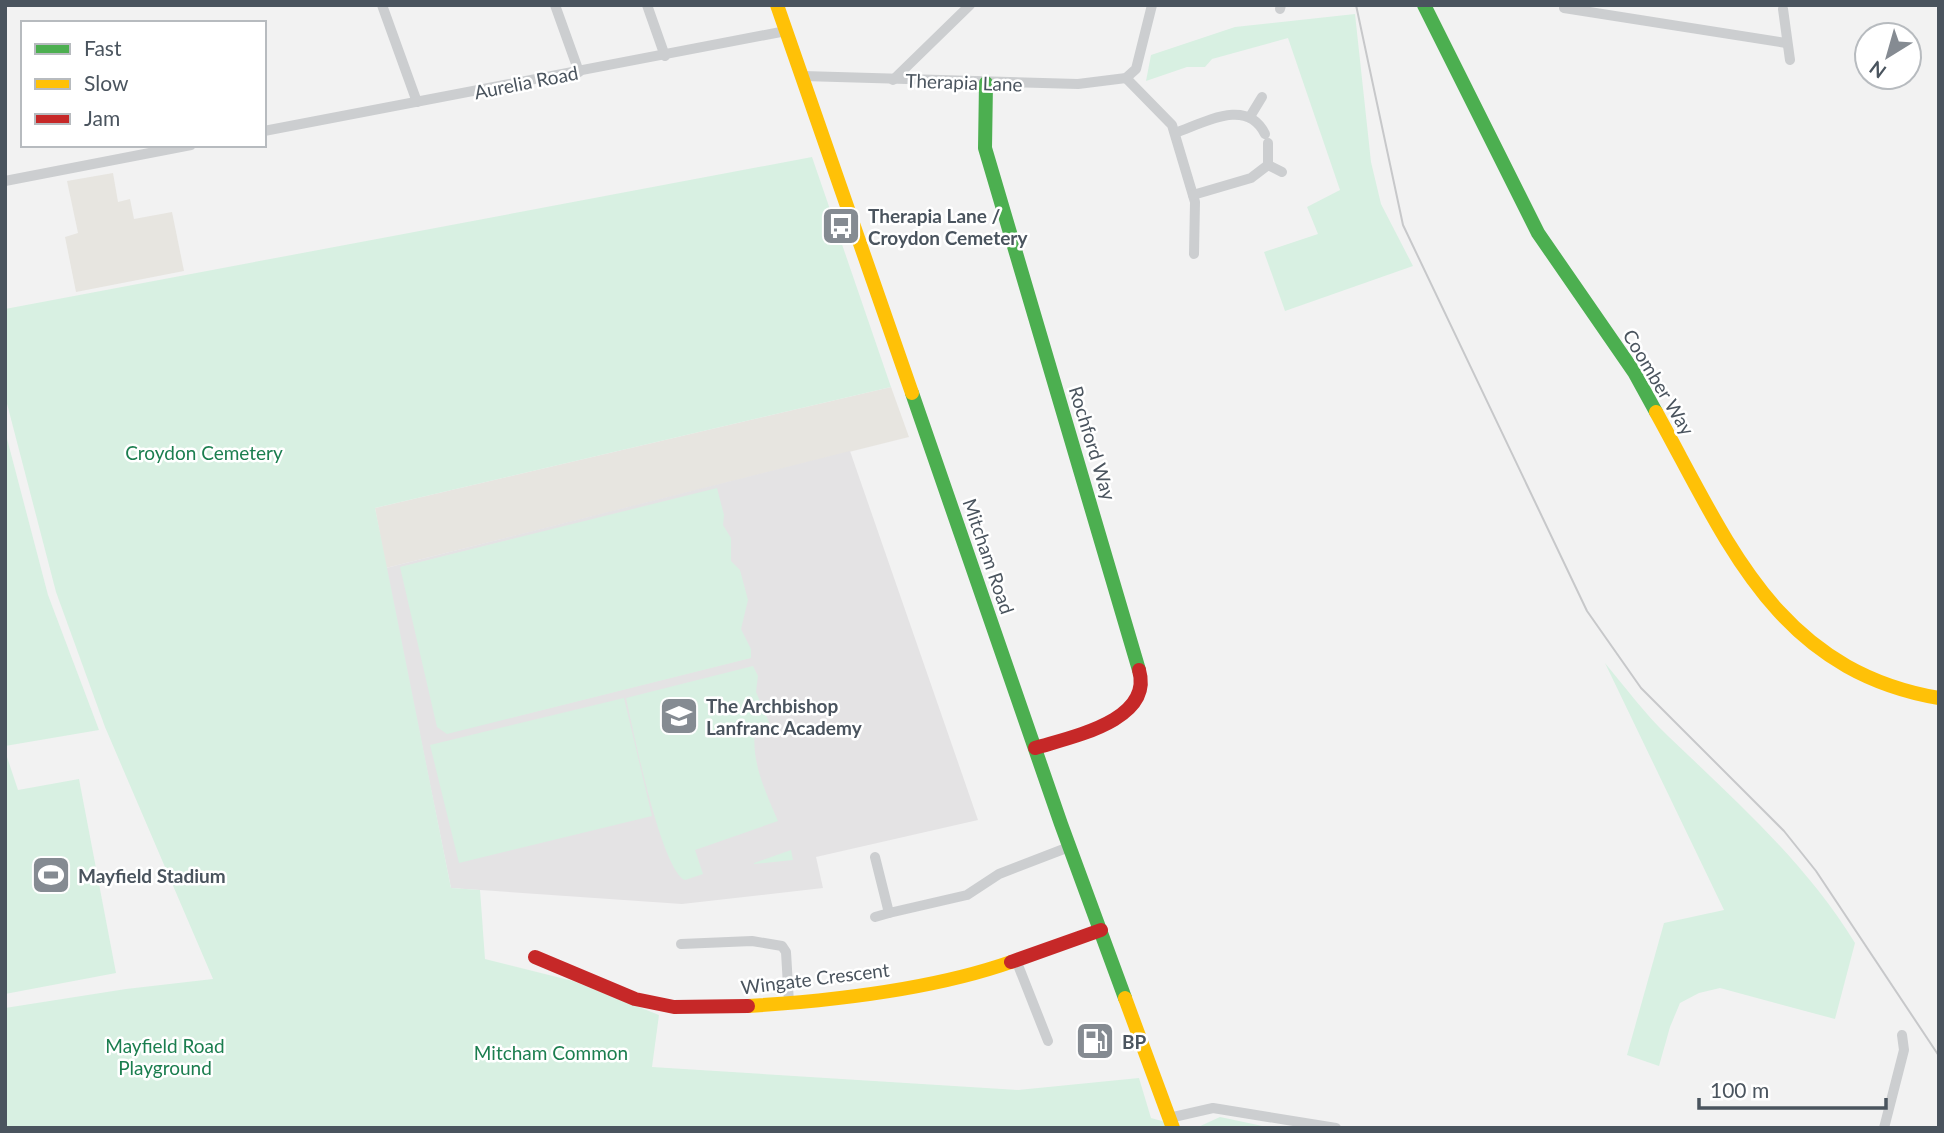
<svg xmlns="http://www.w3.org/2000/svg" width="1944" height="1133" font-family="Lato,sans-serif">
<rect width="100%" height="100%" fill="#f2f2f2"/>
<!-- commercial -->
<g fill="#e7e5e0">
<path d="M113,173L118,202L130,199L134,219L172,212L184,271L76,292L65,237L78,233L67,181Z"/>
<path d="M891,387L909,437L386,568L375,508Z"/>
</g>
<!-- education -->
<path fill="#e4e3e4" d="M850,451L978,820L816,857L823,888L682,904L451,888L386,568Z"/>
<!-- green -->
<g fill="#d8f0e2">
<path d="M1355,14L1371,162L1381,204L1413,266L1285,311L1264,252L1318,234L1307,207L1340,190L1288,38L1212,59L1205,67H1187L1146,81L1151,55L1235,27Z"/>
<path d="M812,157L891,387L375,508L451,888L480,890L485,959L573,981L659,1015L652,1067L1018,1090L1139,1078L1151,1118L1187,1128H5V1008L126,989L213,979L105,727L56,592L5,396V309Z"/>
<path d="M5,431L48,595L99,730L5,746Z"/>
<path d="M717,488L724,515L723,525L731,538V561L740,570L748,600L741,629L751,649V658L447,734L437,727L400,567Z"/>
<path d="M1605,663C1625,687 1645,714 1668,736C1736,801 1805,862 1855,943L1835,1019L1720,988L1699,993L1680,1003L1670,1027L1659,1066L1627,1055L1664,923L1724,910Z"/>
<path d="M753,666L758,676L756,692L771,727L755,731C751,762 766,793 778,821L695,850L703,874L685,880C661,870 633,729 626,698Z"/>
<path d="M624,698L652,816L459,863L430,745Z"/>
<path d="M5,751L18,790L79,779L116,973L5,994Z"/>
<path d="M791,850L793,860L754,864V863Z"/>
<path d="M1220,1117L1272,1128H1196Z"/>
</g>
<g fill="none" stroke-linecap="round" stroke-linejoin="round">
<!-- street -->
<g stroke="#ccced0" stroke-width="10">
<path d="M382,5L417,102"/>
<path d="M555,5L579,72"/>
<path d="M647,5L665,56"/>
<path d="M1565,5L1564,8L1786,43"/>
<path d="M1280,9L1281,5"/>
<path d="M1783,9L1790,60"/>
<path d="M803,76L1078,84L1126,78L1136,69L1152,5"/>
<path d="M1126,78L1172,125L1195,202L1194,254"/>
<path d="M893,80L970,5"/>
<path d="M1251,115L1262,97"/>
<path d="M264,131L786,31"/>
<path d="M1175,133C1204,123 1247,97 1265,134"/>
<path d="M1268,165L1282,172"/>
<path d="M5,181L191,145"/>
<path d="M1193,195L1251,178L1268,165V143"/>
<path d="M875,857L889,913L967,895L999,874L1069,847"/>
<path d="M875,917L889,913"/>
<path d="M681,944L752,941L782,946L786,952L789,1003"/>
<path d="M1016,960L1048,1041"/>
<path d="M1169,1118L1213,1108L1336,1128"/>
<path d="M1884,1128L1904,1050L1902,1035"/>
</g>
<!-- fast -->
<g stroke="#4caf50" stroke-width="14">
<path d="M1424,5L1538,233L1634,372L1656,412"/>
<path d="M986,83L985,148L1139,670"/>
<path d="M912,393L1061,824L1125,998"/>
</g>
<!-- slow -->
<g stroke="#ffc107" stroke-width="14">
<path d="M777,5L912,393"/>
<path d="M1656,412C1728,542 1776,670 1939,698"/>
<path d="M1125,998L1173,1128"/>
<path d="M748,1006C829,1001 934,989 1011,962"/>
</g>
<!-- jam -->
<g stroke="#c62828" stroke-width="14">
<path d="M1035,748C1070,737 1154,721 1139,670"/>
<path d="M535,957L635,999L674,1007L748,1006"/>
<path d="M1011,962L1101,930"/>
</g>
<!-- tram -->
<path stroke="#c7c8ca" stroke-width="2" d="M1356,5L1403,225L1587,611L1641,688L1784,831L1816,871L1939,1056"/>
</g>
<!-- icons -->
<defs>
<g id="bus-square" transform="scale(2.0125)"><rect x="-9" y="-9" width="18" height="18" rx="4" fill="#858b92" stroke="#fff"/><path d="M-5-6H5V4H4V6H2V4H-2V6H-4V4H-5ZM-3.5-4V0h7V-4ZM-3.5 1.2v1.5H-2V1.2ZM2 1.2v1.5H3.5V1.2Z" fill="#fff"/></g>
<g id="school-square" transform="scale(2.0125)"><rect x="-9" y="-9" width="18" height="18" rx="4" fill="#858b92" stroke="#fff"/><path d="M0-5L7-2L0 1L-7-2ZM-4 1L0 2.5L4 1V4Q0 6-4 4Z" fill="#fff"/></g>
<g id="stadium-square" transform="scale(2.0125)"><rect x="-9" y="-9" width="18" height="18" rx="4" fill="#858b92" stroke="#fff"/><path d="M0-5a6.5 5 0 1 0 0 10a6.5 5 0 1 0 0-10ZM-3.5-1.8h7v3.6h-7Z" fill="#fff"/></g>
<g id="fuel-square" transform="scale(2.0125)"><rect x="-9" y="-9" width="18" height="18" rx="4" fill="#858b92" stroke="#fff"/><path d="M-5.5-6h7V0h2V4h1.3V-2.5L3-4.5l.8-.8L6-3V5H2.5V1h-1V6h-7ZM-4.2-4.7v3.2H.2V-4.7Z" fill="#fff"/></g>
</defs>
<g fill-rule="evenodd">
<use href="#bus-square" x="841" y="226"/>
<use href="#school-square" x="679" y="716"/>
<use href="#stadium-square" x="51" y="875"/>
<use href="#fuel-square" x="1095" y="1041"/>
</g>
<g text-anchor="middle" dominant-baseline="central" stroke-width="5" stroke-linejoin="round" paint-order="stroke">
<!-- street labels -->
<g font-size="19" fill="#4a545e" stroke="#fff">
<text transform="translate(526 82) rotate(-11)">Aurelia Road</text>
<text transform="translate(964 82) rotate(2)">Therapia Lane</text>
<text transform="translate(1659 382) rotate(59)">Coomber Way</text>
<text transform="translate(1093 443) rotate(73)">Rochford Way</text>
<text transform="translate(989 556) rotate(71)">Mitcham Road</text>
<text transform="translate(815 978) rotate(-7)">Wingate Crescent</text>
</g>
<!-- poi labels -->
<g font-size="19" font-weight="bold" fill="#4a545e" stroke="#fff" text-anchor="start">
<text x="868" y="215">Therapia Lane /<tspan x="868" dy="22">Croydon Cemetery</tspan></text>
<text x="706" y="705">The Archbishop<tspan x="706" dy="22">Lanfranc Academy</tspan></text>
<text x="78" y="875">Mayfield Stadium</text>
<text x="1122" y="1041">BP</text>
</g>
<!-- park labels -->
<g font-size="19" fill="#1b7e4f" stroke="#fff">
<text x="204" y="452">Croydon Cemetery</text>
<text x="165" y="1045">Mayfield Road<tspan x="165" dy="22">Playground</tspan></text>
<text x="551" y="1052">Mitcham Common</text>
</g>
</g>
<!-- border -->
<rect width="1944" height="1133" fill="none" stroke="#4a545e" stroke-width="14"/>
<!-- legend -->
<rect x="21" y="21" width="245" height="126" fill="#ffffff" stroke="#b7bbbf" stroke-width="2"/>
<rect x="35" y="44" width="35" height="10" fill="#4caf50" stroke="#b7bbbf" stroke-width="2"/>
<text x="84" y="56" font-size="21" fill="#4a545e">Fast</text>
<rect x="35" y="79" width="35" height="10" fill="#ffc107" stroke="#b7bbbf" stroke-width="2"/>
<text x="84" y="91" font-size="21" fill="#4a545e">Slow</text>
<rect x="35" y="114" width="35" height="10" fill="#c62828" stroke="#b7bbbf" stroke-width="2"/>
<text x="84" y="126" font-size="21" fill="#4a545e">Jam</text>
<!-- north arrow -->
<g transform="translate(1888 56) rotate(217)"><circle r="33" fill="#ffffff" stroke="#b7bbbf" stroke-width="2"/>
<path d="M0-5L12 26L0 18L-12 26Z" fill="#858b92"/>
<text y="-10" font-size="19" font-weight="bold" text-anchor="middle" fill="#4a545e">N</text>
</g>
<!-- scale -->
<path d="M1699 1098v10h187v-10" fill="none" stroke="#4a545e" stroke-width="3.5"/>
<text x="1710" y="1098" font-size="21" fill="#4a545e" stroke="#ffffff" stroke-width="5" paint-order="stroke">100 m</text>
</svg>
